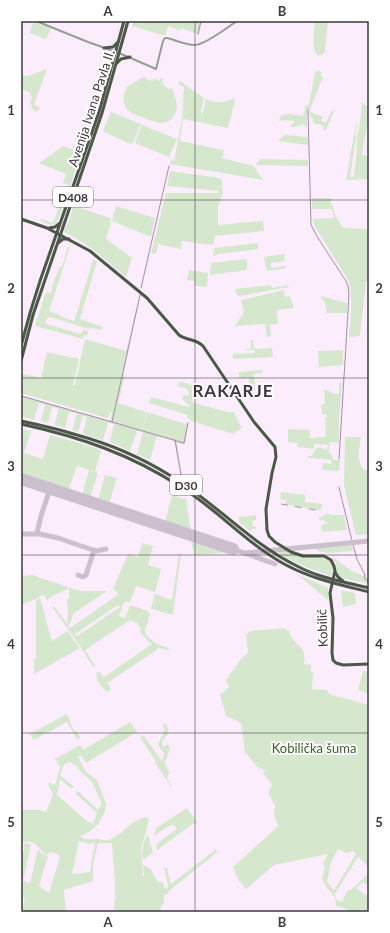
<svg xmlns="http://www.w3.org/2000/svg" width="390" height="933" font-family="Lato,sans-serif">
<rect width="100%" height="100%" fill="#fcedfd"/>
<!-- green -->
<g fill="#d5e8cd" fill-rule="evenodd">
<path d="M134,21H202L199,35L181,28L180,31L168,26L165,36L132,26Z"/>
<path d="M315,21H328L327,30L325,52L322,55H317C311,47 314,31 315,21Z"/>
<path d="M36,23L51,28L46,39L45,38V39L30,33L32,24Z"/>
<path d="M47,69L34,105L41,108L35,112L34,109L31,108L32,105L30,103L32,96L30,95L31,93L21,89V75L28,76Z"/>
<path d="M317,71L322,72L320,76L323,77L311,107V112L323,117L321,120L326,123L332,110L334,111L326,130H323L324,126L313,123V118L310,117V111L309,109L308,110V114H307V126H305L304,124L295,127H290L295,121L286,120L279,121L281,115L290,114L303,116L306,105H309L315,72Z"/>
<path d="M143,77H146V79L153,81V79H155L159,81L161,78L163,79L162,82L164,84L163,85L169,89L170,88L173,89L172,90L174,91C174,99 179,103 176,112C169,128 156,123 144,118C140,116 134,115 130,112C123,107 122,96 126,89C129,83 136,83 140,78H142Z"/>
<path d="M180,81L204,98L201,112L202,113L201,120L206,99C216,103 225,103 234,98L235,100L228,128L183,119L180,141L224,150L222,159V158L254,166L258,173L263,180L170,164L171,160L174,161L182,119L184,88V87L178,84Z"/>
<path d="M361,102L369,108V115L362,154L369,157V179L346,180L356,123L357,125L355,134L356,138L350,177H353L354,175L357,150C356,146 357,133 359,129L362,105L360,103Z"/>
<path d="M111,112L141,124L133,143L131,144L104,132V130H103Z"/>
<path d="M142,125L177,139L169,157L135,143Z"/>
<path d="M84,132L88,134L59,218L55,224C50,226 46,223 41,221V219L53,223L62,198H64L69,185L63,183L66,174L39,163L63,146L80,152L83,145L79,144L80,141L75,139Z"/>
<path d="M284,135L308,137V145L278,141Z"/>
<path d="M261,159L308,160V166L257,165L256,164Z"/>
<path d="M170,171L220,178L222,181L223,194L218,207V225L263,221L264,231L215,236L213,245L182,241L181,249L158,244L156,254L151,253L166,193H219L218,191L167,186Z"/>
<path d="M312,198H331V206H333L335,215L343,228L369,229V279L366,282L360,336L349,337C350,322 354,294 348,280L314,225L313,219L334,218L332,209H312Z"/>
<path d="M73,206L111,218L110,223H111L106,239L132,258L126,277L92,249L74,237L64,232V231L70,218Z"/>
<path d="M116,206L155,218L151,237L112,221Z"/>
<path d="M258,243V249L219,254L218,255L213,256L214,248Z"/>
<path d="M68,247H70L49,311L58,314L61,317L74,321L75,319L93,260L97,261L80,319L103,327L102,330L91,328L89,329L50,317L46,319V324L81,334L83,330L88,331L87,336L84,335L83,339L35,326L46,292L51,293L52,287L59,268L62,266Z"/>
<path d="M284,254L285,261L271,263V268L286,266V268L268,271L267,268H266L264,257Z"/>
<path d="M247,259V270L210,275L211,263Z"/>
<path d="M189,270L208,273L207,287L194,286L195,281L187,280Z"/>
<path d="M271,285L272,288L288,285L289,287L239,296L237,295L235,289Z"/>
<path d="M284,290L285,297L290,296L294,308L277,310L278,324L270,325L271,336L267,337L265,324L235,326L244,312L241,300Z"/>
<path d="M140,294H141L123,374L125,375L118,403L146,412L143,429L147,412L186,424V422L188,423L185,445L177,443L182,476H181L175,444L174,441L157,436L150,460L137,454L143,432L137,431L130,451L110,442L114,424L108,423L103,440L83,434L87,417L83,416L78,432L72,430L77,414L69,412L65,428L54,425L59,409L52,407L48,423L41,421L45,405L39,403L34,420L21,416V395L107,420H110L112,413L110,412L109,417L107,418L21,393C21,386 22,381 23,374L41,378L47,352L79,359L73,385H75L85,339L126,351Z"/>
<path d="M320,296L347,303V313H327L325,303Z"/>
<path d="M251,340H253L254,349L272,348L273,357L233,359V354L255,353V350H245V349H251Z"/>
<path d="M343,350V365L319,367L318,351Z"/>
<path d="M262,370V373L254,374L255,391H249V378H239V372Z"/>
<path d="M180,381L191,385L193,382L194,383L192,401L194,403L228,412L230,413L233,411L239,421L238,422L242,428L233,434L191,421L190,419L187,418L188,415L149,403L151,397L189,407L190,405L187,404L182,399L184,395L189,396L188,390L185,388L177,386Z"/>
<path d="M339,383H342L339,419V443L330,442L329,451L334,460H340L339,471L322,470L323,463L331,464L332,460L308,458V456H312C314,451 315,449 319,447L326,450L327,447H328V445L314,444V449L297,447L298,443L288,442V429L310,430V438H316V437H326L325,417H327V415L322,414L321,405L325,404L324,389L334,394H338L339,392Z"/>
<path d="M21,429L31,431L24,453L43,459L50,435L80,443L101,450L95,472L98,473L90,498L82,495L89,470L77,466L68,491L21,475Z"/>
<path d="M345,437H361C359,448 356,461 364,470H369V534L356,535L344,486Z"/>
<path d="M105,475L117,478L109,504L98,500Z"/>
<path d="M281,492L305,495V502L322,504L321,510L285,504L286,500L280,499Z"/>
<path d="M172,495L184,499V498L186,499L191,531L165,522Z"/>
<path d="M326,513L331,515H344L347,530L323,532L321,528V526H322V524H328V523L325,522L324,520H320L319,517H322L323,515H326Z"/>
<path d="M255,515L256,516V520L252,521L253,527H256V529H252V530H249L239,522V517Z"/>
<path d="M191,539L230,552L195,555L192,547Z"/>
<path d="M142,543L153,546L148,565L161,569L155,592L136,586L130,603L126,601L125,603L124,602L119,616L125,618L130,605L148,611V613L151,614L150,616H149L148,620H149L147,625H146L145,632C150,641 159,646 169,648L168,650L158,648L155,651L107,683L111,689L107,692C101,687 95,679 97,672H100L104,677L152,644L149,642L139,631L141,629L137,623L130,620L85,650L95,665L93,667L76,640L52,607L54,606L67,624L68,612L67,600L69,599V588L49,598L47,601L45,596L42,595L36,599L21,605V576L32,575L80,591H107L73,614L71,622L68,625L70,628L119,594L113,589L128,554L138,557ZM118,605L120,607L77,636L75,634Z"/>
<path d="M351,544L353,551L328,553L317,551L315,548Z"/>
<path d="M285,550C290,554 296,556 302,557C312,559 325,553 332,564C334,568 333,572 331,576L303,566L287,558L276,551Z"/>
<path d="M179,553L181,554L173,615L151,609L155,594L164,597V598L172,600Z"/>
<path d="M334,558L352,571L369,578V584L343,578L337,575L336,563L333,559Z"/>
<path d="M298,575L327,587L328,588V595L329,601Z"/>
<path d="M341,590L355,593L356,604L343,607Z"/>
<path d="M40,598L52,641L67,631L80,648L34,674V659L36,658V601Z"/>
<path d="M285,628L289,631L292,638L303,650L305,660L304,661V664L311,665V672H313L312,689L327,690L328,692L331,695L355,701L369,705V867L358,857L335,894L336,899L342,902L347,891L351,890L369,873V886L363,882L356,888L369,897V912H351L346,909L336,906L335,897L326,887L322,878L325,867L323,864L328,854L274,865L246,889C239,882 236,876 233,867L264,839L278,826L274,814L275,805C271,797 266,794 272,785L263,773L265,771L261,768L259,769L245,752L241,723L226,716L220,695L229,687L226,680L242,658L248,653L246,635L250,631ZM338,849L346,853L353,851L356,854L334,890L327,882L330,865Z"/>
<path d="M363,671L369,672V694L358,690Z"/>
<path d="M67,714L74,731L76,730L80,738L77,739L67,722L34,740L29,733H32Z"/>
<path d="M130,722L137,732L86,763L81,755L78,757L86,772L97,780L106,804L105,811L99,823L89,832L80,836C87,841 90,839 98,839C101,839 105,841 108,840C123,836 132,817 149,817L146,832L141,848L143,876H144L143,865L150,868L157,881L163,883L164,888L167,889L168,886L164,867L167,868L171,884L214,851V850L215,849L217,852L169,891L168,894L164,895V902L160,909L162,912H113L115,897V884L112,843H98L93,865V881L64,890L66,911L67,912H21V905L23,906C25,899 27,900 21,895V851H24V843L31,844L23,881L30,883L38,849L41,853L48,856L39,886L49,893L60,857L58,856L59,855L50,852L48,855C40,852 40,847 35,844C31,841 25,842 21,842V810H39L46,812L53,795L48,784L50,782L52,785L56,783L60,767L55,759L80,745L83,750ZM69,762L72,763L78,767V769L92,782L101,802V805L98,810L78,791L75,793L97,813L93,824L88,822L57,795L60,779L72,789L74,787L60,775L64,764ZM79,841L87,843V844L95,843L94,850H93L90,872L72,874Z"/>
<path d="M165,723L169,730L167,732L168,734L163,740L162,744L164,747L168,744L170,748L165,763L169,773L167,778L172,786H171L155,763L156,762L140,737L144,736L162,761L164,753L158,745C160,739 163,735 165,729L162,725Z"/>
<path d="M187,808L198,824L194,823L157,850L156,844L177,829L173,824L168,827H167L154,836L156,828Z"/>
<path d="M148,834L153,853L143,860C141,850 143,842 148,834Z"/>
</g>
<g fill="none" stroke-linecap="round" stroke-linejoin="round">
<!-- stream -->
<g stroke="#a98bac" stroke-width="1">
<path d="M198,34L201,21"/>
<path d="M308,110L311,225L318,238L346,281L348,286L349,295L339,459"/>
<path d="M141,288L169,166"/>
<path d="M140,295L112,422L184,443L188,423"/>
<path d="M21,396L112,422"/>
<path d="M175,440L181,475"/>
<path d="M339,487L352,541"/>
<path d="M353,545L357,559L365,575L364,577L369,583"/>
</g>
<!-- taxiway -->
<g stroke="#ccc0ce" stroke-width="5">
<path d="M37,533L41,516L50,489"/>
<path d="M21,534H40L58,538L96,551L106,549"/>
<path d="M233,549L275,564"/>
<path d="M245,553L369,541"/>
<path d="M78,575L83,577L86,575L94,550"/>
</g>
<!-- runway -->
<path stroke="#ccc0ce" stroke-width="12" d="M21,479L233,549"/>
<!-- minor -->
<path stroke="#969d93" stroke-width="2" d="M36,21L88,42L119,53L156,69L163,41L165,38H167C176,40 185,45 195,45C205,45 228,27 237,21"/>
<!-- major -->
<g stroke="#4b5747" stroke-width="3">
<path d="M104,48L113,47L118,42"/>
<path d="M117,63L121,59L130,57"/>
<path d="M21,219L47,228L90,251L147,298L179,335C187,341 195,338 203,346L254,422L275,447L276,457L272,473L266,509L267,530L269,536L275,542L291,552L303,556H324L331,560L334,566L335,571L330,593L333,618L332,653L333,660L336,663L343,665L369,664"/>
<path d="M49,228L55,227L60,223"/>
<path d="M58,243L63,239H69"/>
<path d="M21,346L30,313L40,281L99,112L124,21"/>
<path d="M21,361L33,315L102,113L128,21"/>
<path d="M21,421C40,425 58,429 77,435C110,444 142,458 171,476C216,503 250,543 297,566C319,578 345,582 369,588"/>
<path d="M21,424C80,437 130,454 181,487C218,510 247,544 286,565C312,579 341,585 369,592"/>
<path d="M335,572L338,577L343,581"/>
</g>
<!-- rail -->
<path stroke="#9d929e" stroke-width="1" stroke-dasharray="7 7" stroke-linecap="butt" d="M281,504L322,511"/>
</g>
<!-- grid -->
<path fill="none" stroke="#3f3840" stroke-width="1" stroke-opacity="0.55" d="M195,21V912M21,200H369M21,378H369M21,555H369M21,733H369"/>
<g text-anchor="middle" dominant-baseline="central" stroke-width="4" stroke-linejoin="round" paint-order="stroke">
<!-- shield labels -->
<g fill="#fff" stroke="#797479" stroke-width="1">
<rect x="53" y="187" width="40" height="20" rx="3"/>
<rect x="170" y="475" width="32" height="20" rx="3"/>
</g>
<g font-size="12" font-weight="bold" fill="#3f3840">
<text x="73" y="197">D408</text>
<text x="186" y="485">D30</text>
</g>
<!-- street labels -->
<g font-size="13" fill="#3f3840" stroke="#fff">
<text transform="translate(91 108) rotate(-72)">Avenija Ivana Pavla II.</text>
<text transform="translate(322 628) rotate(-92)">Kobilić</text>
</g>
<!-- park labels -->
<g font-size="13" fill="#3c602d" stroke="#fff">
<text x="314" y="748">Kobilička šuma</text>
</g>
<!-- district labels -->
<g font-size="17" font-weight="bold" letter-spacing="1" fill="#3f3840" stroke="#fff">
<text x="233" y="390">RAKARJE</text>
</g>
</g>
<!-- border -->
<rect width="390" height="933" fill="none" stroke="#ffffff" stroke-width="44"/>
<rect x="22" y="22" width="346" height="889" fill="none" stroke="#3f3840" stroke-width="1.5"/>
<g font-size="13" text-anchor="middle" font-weight="bold" fill="#3f3840">
<text x="108" y="16">A</text>
<text x="282" y="16">B</text>
<text x="11" y="115">1</text>
<text x="379" y="115">1</text>
<text x="11" y="293">2</text>
<text x="379" y="293">2</text>
<text x="11" y="471">3</text>
<text x="379" y="471">3</text>
<text x="11" y="649">4</text>
<text x="379" y="649">4</text>
<text x="11" y="827">5</text>
<text x="379" y="827">5</text>
<text x="108" y="927">A</text>
<text x="282" y="927">B</text>
</g>
</svg>
